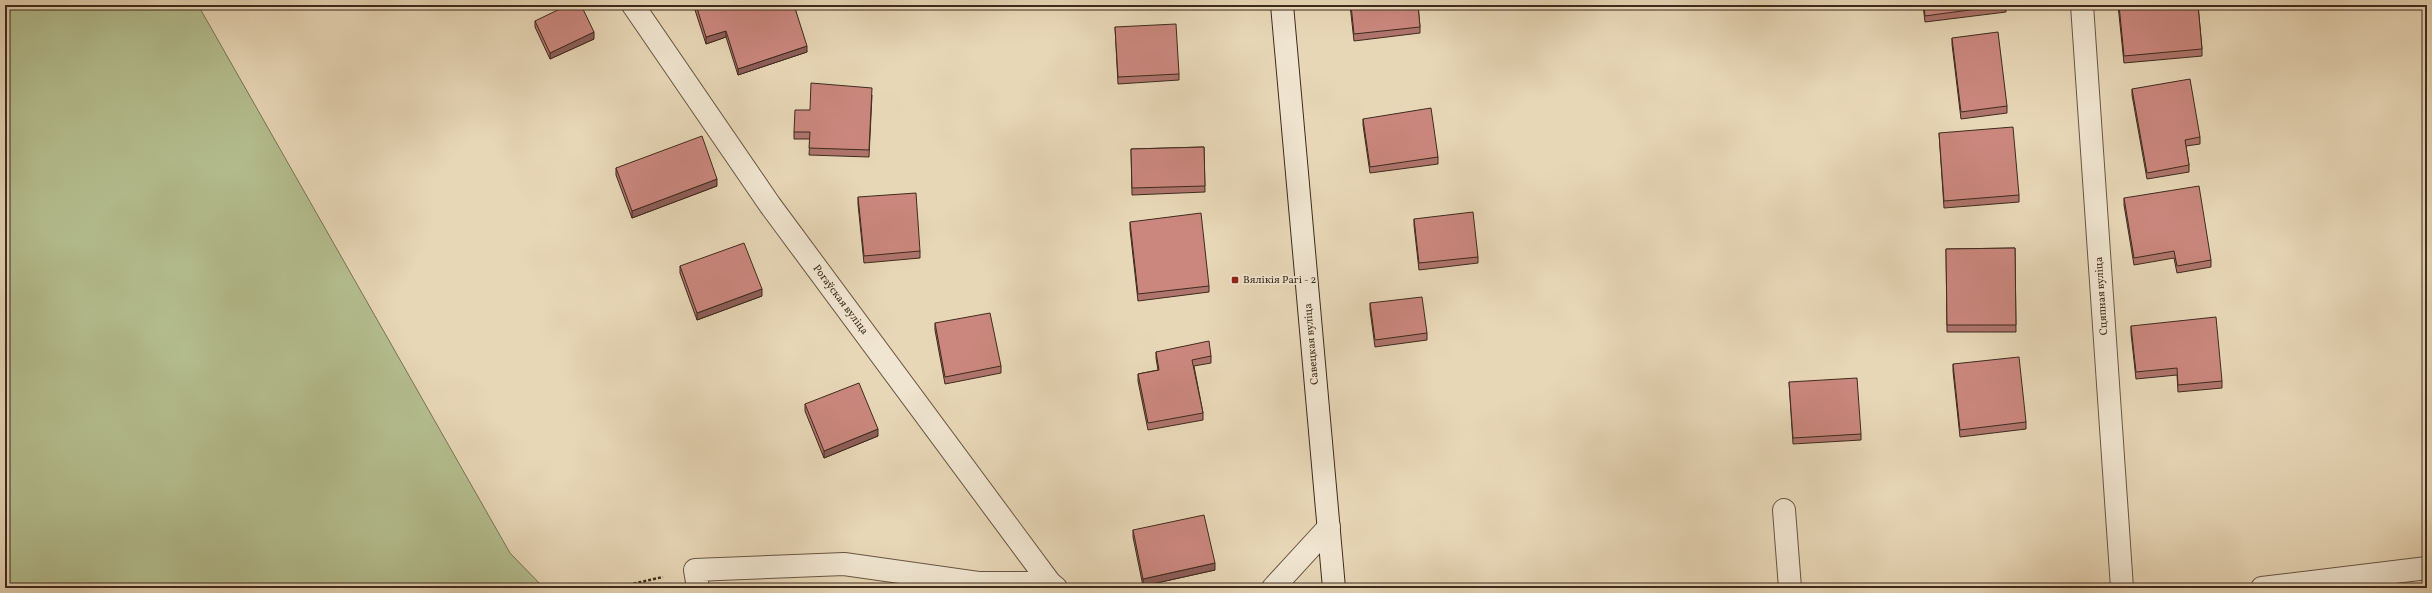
<svg xmlns="http://www.w3.org/2000/svg" width="2432" height="593" font-family="Vollkorn,serif">
<rect width="100%" height="100%" fill="#e8d7b7"/>
<filter id="stains"><feTurbulence type="fractalNoise" baseFrequency=".005" numOctaves="4"/><feColorMatrix values="0 0 0 0 .2 0 0 0 0 .09 0 0 0 0 .02 0 0 0 .5 -.17"/></filter>
<radialGradient id="worn" r=".72"><stop offset=".6" stop-color="#630" stop-opacity="0"/><stop offset="1" stop-color="#630" stop-opacity=".3"/></radialGradient>
<!-- green -->
<path fill="#b4be8f" stroke="#787456" d="M5,5H198L510,553L544,588H5Z"/>
<g fill="none" stroke-linecap="round" stroke-linejoin="round">
<!-- service casing -->
<g stroke="#685643" stroke-width="24">
<g id="service">
<path d="M1784,510L1790,588"/>
<path d="M698,588L695,570L844,564L978,583H1050"/>
</g>
</g>
<!-- minor casing -->
<g stroke="#685643" stroke-width="24">
<g id="minor">
<path d="M633,5L770,205L1050,583L1056,588"/>
<path d="M2082,5L2122,588"/>
<path d="M1273,588L1329,527"/>
<path d="M2262,588L2427,568"/>
</g>
</g>
<!-- secondary casing -->
<g stroke="#3d2b1c" stroke-width="24">
<path id="secondary" d="M1282,5L1334,588"/>
</g>
<!-- path -->
<path stroke="#3d2b1c" stroke-width="2.5" stroke-dasharray="3 2" stroke-linecap="butt" d="M614,588L663,577"/>
<!-- service -->
<use href="#service" stroke="#f0e5d0" stroke-width="22"/>
<!-- minor -->
<use href="#minor" stroke="#f0e5d0" stroke-width="22"/>
<!-- secondary -->
<use href="#secondary" stroke="#f0e5d0" stroke-width="22"/>
</g>
<!-- wall -->
<g fill="#af746c" stroke="#3d2b1c">
<path d="M695,5H794L807,52L738,75L726,37L706,44L695,10Z"/>
<path d="M1350,5H1418L1420,27V33L1354,41Z"/>
<path d="M1923,5H2006V12L1925,22Z"/>
<path d="M2118,5H2198L2202,49V56L2124,63Z"/>
<path d="M535,21L594,39L550,59L535,27Z"/>
<path d="M1115,27L1179,74V80L1118,84Z"/>
<path d="M1952,38L2007,106V113L1961,119L1952,44Z"/>
<path d="M2132,89L2200,137V144L2186,146L2189,165V172L2147,179L2132,95Z"/>
<path d="M872,95L869,157L809,155L810,139H794V132L810,110Z"/>
<path d="M1363,119L1438,157V164L1370,173L1363,125Z"/>
<path d="M1939,133L2019,195V202L1944,208Z"/>
<path d="M1204,147L1205,192L1132,195L1131,149Z"/>
<path d="M616,168L717,186L632,218L616,175Z"/>
<path d="M858,197L920,251V258L864,263L858,204Z"/>
<path d="M2124,198L2211,260V267L2177,273L2174,258L2134,265L2124,205Z"/>
<path d="M1414,219L1478,257V263L1419,270L1414,225Z"/>
<path d="M1130,222L1209,286V292L1138,301L1130,229Z"/>
<path d="M2015,248L2016,332H1947L1946,249Z"/>
<path d="M680,266L762,296L697,320L680,273Z"/>
<path d="M1370,303L1427,333V340L1375,347L1370,310Z"/>
<path d="M935,323L1001,366V373L945,384L935,330Z"/>
<path d="M2131,326L2222,381V388L2178,392L2177,375L2136,379L2131,333Z"/>
<path d="M1156,352L1211,356V363L1194,366L1203,413V420L1148,430L1138,381V374L1158,370L1156,358Z"/>
<path d="M1953,364L2026,422V429L1960,437L1953,371Z"/>
<path d="M1789,382L1861,434V440L1793,444Z"/>
<path d="M805,404L878,436L824,458L805,411Z"/>
<path d="M1133,530L1215,570L1143,586L1133,537Z"/>
</g>
<!-- shaded-wall -->
<g fill="#8e5e58" stroke="#3d2b1c">
<path d="M726,31V37L706,44V37Z"/>
<path d="M594,32V39L550,59V53Z"/>
<path d="M807,46V52L738,75V69Z"/>
<path d="M717,179V186L632,218V211Z"/>
<path d="M762,289V296L697,320V313Z"/>
<path d="M878,429V436L824,458V451Z"/>
<path d="M1215,563V570L1143,586V579Z"/>
</g>
<!-- building -->
<g fill="#cb877e" stroke="#3d2b1c">
<path d="M568,5H581L594,32L550,53L535,21Z"/>
<path d="M696,5H794L807,46L738,69L726,31L706,37Z"/>
<path d="M1351,5H1418L1420,27L1354,34Z"/>
<path d="M1924,5H2006L1925,16Z"/>
<path d="M2119,5H2198L2202,49L2124,56Z"/>
<path d="M1176,24L1179,74L1118,77L1115,27Z"/>
<path d="M1998,32L2007,106L1961,112L1952,38Z"/>
<path d="M2190,79L2200,137L2185,140L2189,165L2147,173L2132,89Z"/>
<path d="M811,83L872,88L869,150L809,148L810,132H794L795,110H810Z"/>
<path d="M1431,108L1438,157L1370,167L1363,119Z"/>
<path d="M2013,127L2019,195L1944,201L1939,133Z"/>
<path d="M702,136L717,179L632,211L616,168Z"/>
<path d="M1204,147L1205,186L1132,188L1131,149Z"/>
<path d="M2199,186L2211,260L2177,266L2174,251L2134,258L2124,198Z"/>
<path d="M916,193L920,251L864,256L858,197Z"/>
<path d="M1473,212L1478,257L1419,263L1414,219Z"/>
<path d="M1201,213L1209,286L1138,294L1130,222Z"/>
<path d="M744,243L762,289L697,313L680,266Z"/>
<path d="M2015,248L2016,325H1947L1946,249Z"/>
<path d="M1422,297L1427,333L1375,340L1370,303Z"/>
<path d="M990,313L1001,366L945,377L935,323Z"/>
<path d="M2216,317L2222,381L2178,385L2177,368L2136,372L2131,326Z"/>
<path d="M1209,341L1211,356L1192,360L1203,413L1148,423L1138,374L1159,370L1156,352Z"/>
<path d="M2019,357L2026,422L1960,430L1953,364Z"/>
<path d="M1857,378L1861,434L1793,438L1789,382Z"/>
<path d="M859,383L878,429L824,451L805,404Z"/>
<path d="M1204,515L1215,563L1143,579L1133,530Z"/>
</g>
<!-- markers -->
<rect fill="#8f2418" stroke="#f0e5d0" stroke-width="1.5" x="1231" y="276" width="8" height="8" rx="2"/>
<g text-anchor="middle" dominant-baseline="central" stroke-width="3.5" stroke-linejoin="round" paint-order="stroke">
<!-- poi labels -->
<g font-size="11" fill="#3d2b1c" stroke="#f0e5d0" text-anchor="start">
<text x="1243" y="280">Вялікія Рагі - 2</text>
</g>
<!-- street labels -->
<g font-size="11" fill="#3d2b1c" stroke="#f0e5d0">
<text transform="translate(2102 296) rotate(-94)">Сцяпная вуліца</text>
<text transform="translate(840 300) rotate(53)">Рогаўская вуліца</text>
<text transform="translate(1312 344) rotate(-95)">Савецкая вуліца</text>
</g>
</g>
<!-- margin -->
<rect width="2432" height="593" fill="none" stroke="#e8d7b7" stroke-width="20"/>
<rect x="6" y="6" width="2420" height="581" fill="none" stroke="#3d2b1c" stroke-width="2"/>
<rect x="10" y="10" width="2412" height="573" fill="none" stroke="#3d2b1c"/>
<rect width="100%" height="100%" filter="url(#stains)"/>
<rect width="100%" height="100%" fill="url(#worn)"/>
</svg>
